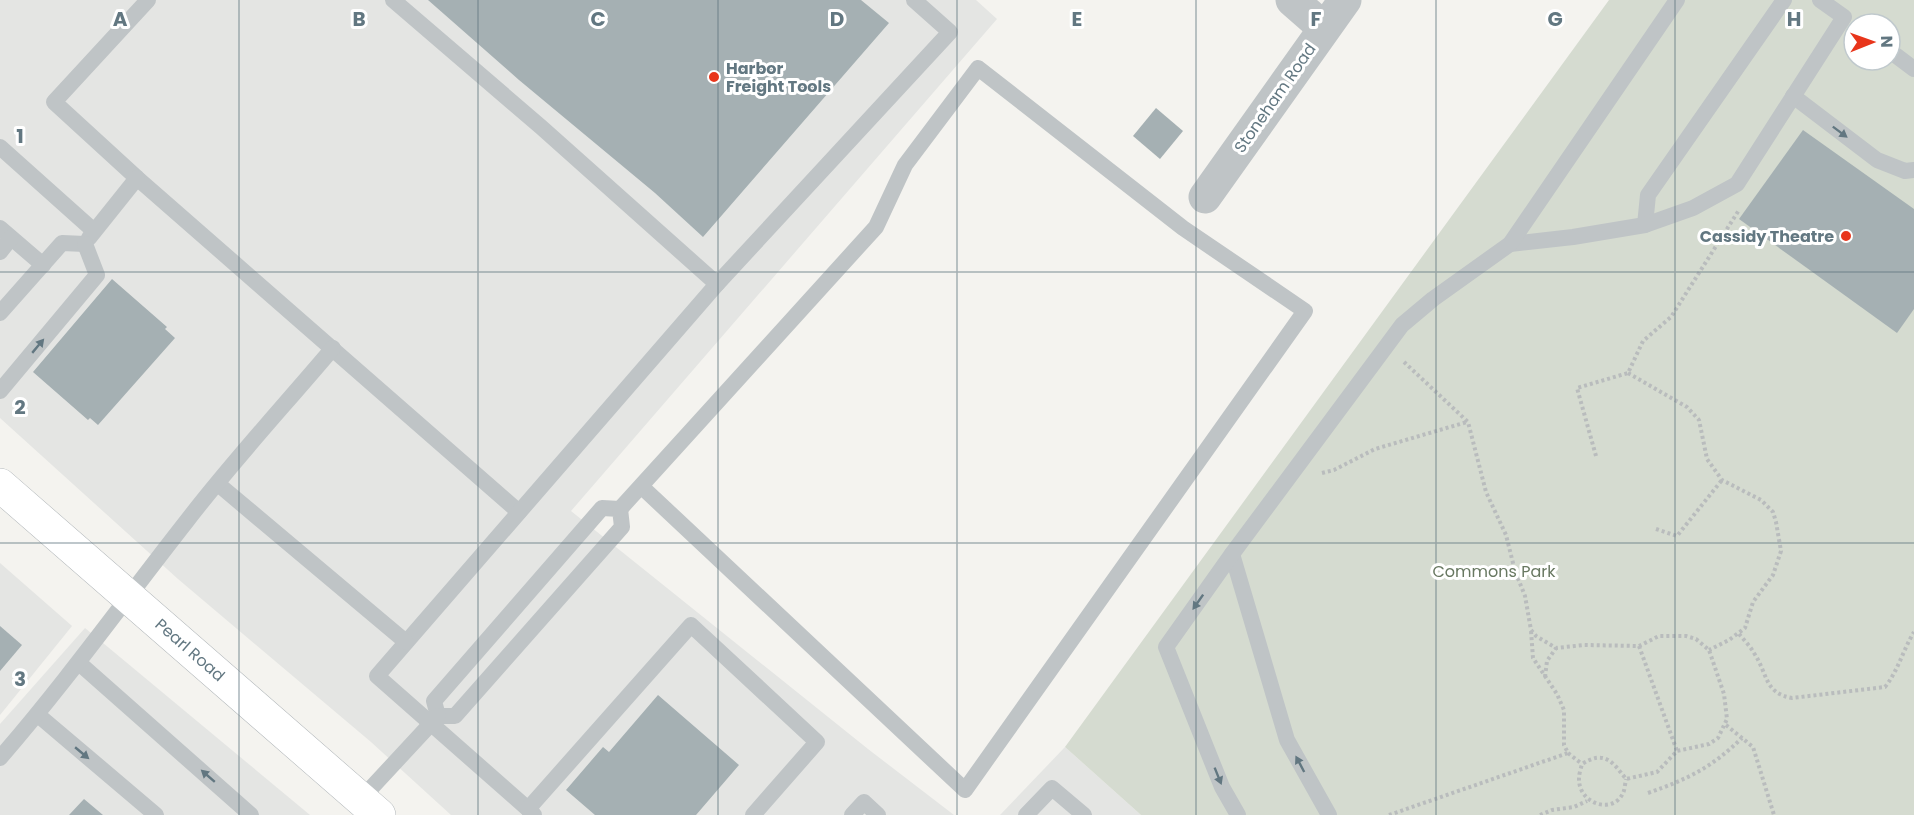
<svg xmlns="http://www.w3.org/2000/svg" width="1914" height="815" font-family="Poppins,sans-serif">
<rect width="100%" height="100%" fill="#f4f3ef"/>
<!-- built -->
<g fill="#e4e5e3">
<path d="M0,0H976L997,19L571,511L868,749L954,815H451L371,742L178,579L0,418Z"/>
<path d="M0,563L72,626L0,715Z"/>
<path d="M85,628L310,815H0V724Z"/>
<path d="M1065,747L1141,815H1000Z"/>
</g>
<!-- green -->
<path fill="#d5dbd0" fill-rule="evenodd" d="M1609,0H1914V815H1141L1065,747ZM1854,24H1890V60H1854Z"/>
<!-- building -->
<g fill="#a5b0b3">
<path d="M428,0H861L889,23L703,237L655,193L519,80Z"/>
<path d="M1156,108L1183,131L1160,159L1133,136Z"/>
<path d="M1803,130L1914,209V309L1897,333L1739,219Z"/>
<path d="M112,279L167,327L165,329L175,338L98,425L90,418L88,420L33,372Z"/>
<path d="M0,626L22,645L0,671Z"/>
<path d="M658,695L739,765L696,815H595L566,790L603,747L609,752Z"/>
<path d="M84,799L103,815H69Z"/>
</g>
<g fill="none" stroke-linecap="round" stroke-linejoin="round">
<!-- primary casing -->
<g stroke="#b2b7ba" stroke-width="34">
<path id="primary" d="M0,485L379,815"/>
</g>
<!-- path -->
<g stroke="#b9bcbd" stroke-width="4" stroke-dasharray="3 3" stroke-linecap="butt">
<path d="M1404,362L1468,422L1486,492L1506,535L1515,571L1525,596L1531,630L1536,636L1556,648L1584,645L1639,646L1659,636H1686L1696,639L1709,650L1724,694L1727,719L1718,738L1709,744L1677,751L1657,772L1626,779C1612,761 1604,750 1582,764C1581,768 1579,774 1579,778C1578,804 1613,815 1623,793C1625,789 1625,783 1626,779"/>
<path d="M1628,373L1687,407L1699,420L1707,459L1722,480L1761,500L1773,512L1776,522L1781,551L1773,575L1753,602L1745,628L1729,640L1709,650"/>
<path d="M1596,456L1577,388L1628,373L1643,341L1671,317L1739,210"/>
<path d="M1322,473L1334,470L1375,449L1467,422"/>
<path d="M1656,529L1677,536L1722,480"/>
<path d="M1739,634C1744,640 1750,646 1754,653C1768,674 1764,693 1792,698L1885,687C1898,671 1903,650 1914,632"/>
<path d="M1639,646L1677,751"/>
<path d="M1545,677L1547,661L1556,648"/>
<path d="M1726,725L1753,747L1774,815"/>
<path d="M1568,753L1582,764"/>
<path d="M1648,793C1688,779 1711,768 1742,738"/>
<path d="M1389,815L1568,753L1564,745V710L1557,694L1533,658L1531,631"/>
<path d="M1540,815L1552,810L1574,807L1587,801"/>
</g>
<!-- service -->
<g stroke="#bfc4c6" stroke-width="16">
<path d="M148,0L54,102L137,178L519,512"/>
<path d="M393,0L541,127L717,284L377,676L528,809"/>
<path d="M1890,51L1914,69"/>
<path d="M1793,96L1877,160L1905,171L1914,170"/>
<path d="M0,147L94,231"/>
<path d="M1645,225L1648,195L1784,0"/>
<path d="M0,228L43,265"/>
<path d="M89,238L137,178"/>
<path d="M1510,244L1573,237L1645,225L1693,208L1737,184L1844,17L1820,0"/>
<path d="M0,252L11,238"/>
<path d="M717,284L950,32L914,0"/>
<path d="M0,313L62,243L85,244"/>
<path d="M0,391L97,275L85,244"/>
<path d="M218,484L406,642"/>
<path d="M602,508L620,509L622,527L455,716H438L434,701Z"/>
<path d="M620,509L876,227L905,165L978,68L1183,228L1305,311L965,790L642,487"/>
<path d="M1232,554L1287,740L1329,815"/>
<path d="M79,663L251,815"/>
<path d="M38,715L156,815"/>
<path d="M0,758C66,682 124,601 186,522C232,462 284,406 333,348"/>
<path d="M361,799L438,716"/>
<path d="M534,815L528,809L691,625L817,742L753,815"/>
<path d="M852,815L864,802L878,815"/>
<path d="M1026,815L1052,788L1084,815"/>
<path d="M1238,815L1222,787L1166,647L1232,554L1402,325L1433,299L1510,244L1677,0"/>
</g>
<!-- minor -->
<g stroke="#bfc4c6" stroke-width="33">
<path d="M1292,0L1324,28"/>
<path d="M1205,197L1345,0"/>
</g>
<!-- primary -->
<use href="#primary" stroke="#fff" stroke-width="33"/>
</g>
<!-- one-way arrows -->
<defs><path id="oneway-solid" d="M-6-.8H1V-3.2L6.5 0L1 3.2V.8H-6Z" transform="scale(1.5)"/></defs>
<g fill="#627781">
<use href="#oneway-solid" transform="translate(1840 132) rotate(37)"/>
<use href="#oneway-solid" transform="translate(38 346) rotate(-50)"/>
<use href="#oneway-solid" transform="translate(1198 602) rotate(125)"/>
<use href="#oneway-solid" transform="translate(82 753) rotate(40)"/>
<use href="#oneway-solid" transform="translate(1300 764) rotate(-118)"/>
<use href="#oneway-solid" transform="translate(208 776) rotate(-139)"/>
<use href="#oneway-solid" transform="translate(1218 776) rotate(68)"/>
</g>
<!-- grid -->
<path fill="none" stroke="#627781" stroke-width="1.5" stroke-opacity="0.55" d="M239,0V815M478,0V815M718,0V815M957,0V815M1196,0V815M1436,0V815M1675,0V815M0,272H1914M0,543H1914"/>
<!-- markers -->
<g fill="#e8351b" stroke="#fff" stroke-width="2">
<circle cx="714" cy="77" r="6"/>
<circle cx="1846" cy="236" r="6"/>
</g>
<g text-anchor="middle" dominant-baseline="central" stroke-width="6" stroke-linejoin="round" paint-order="stroke">
<!-- poi labels -->
<g font-size="16" font-weight="bold" fill="#627781" stroke="#fff" text-anchor="start">
<text x="726" y="68">Harbor<tspan x="726" dy="18">Freight Tools</tspan></text>
<text x="1834" y="236" text-anchor="end">Cassidy Theatre</text>
</g>
<!-- street labels -->
<g font-size="16" fill="#627781" stroke="#fff">
<text transform="translate(1275 98) rotate(-55)">Stoneham Road</text>
<text transform="translate(190 650) rotate(41)">Pearl Road</text>
</g>
<!-- park labels -->
<g font-size="16" fill="#687861" stroke="#fff">
<text x="1494" y="571">Commons Park</text>
</g>
</g>
<g font-size="20" text-anchor="middle" font-weight="bold" fill="#627781" stroke="#fff" stroke-width="6" stroke-linejoin="round" paint-order="stroke">
<text x="120" y="26">A</text>
<text x="359" y="26">B</text>
<text x="598" y="26">C</text>
<text x="837" y="26">D</text>
<text x="1077" y="26">E</text>
<text x="1316" y="26">F</text>
<text x="1555" y="26">G</text>
<text x="1794" y="26">H</text>
<text x="20" y="143">1</text>
<text x="20" y="414">2</text>
<text x="20" y="686">3</text>
</g>
<!-- north arrow -->
<g transform="translate(1872 42) rotate(89)"><circle r="28" fill="#ffffff" stroke="#c0c9cd" stroke-width="1.5"/>
<path d="M0-4.5L10 22L0 15L-10 22Z" fill="#e8351b"/>
<text y="-9" font-size="16" font-weight="bold" text-anchor="middle" fill="#627781">N</text>
</g>
</svg>
